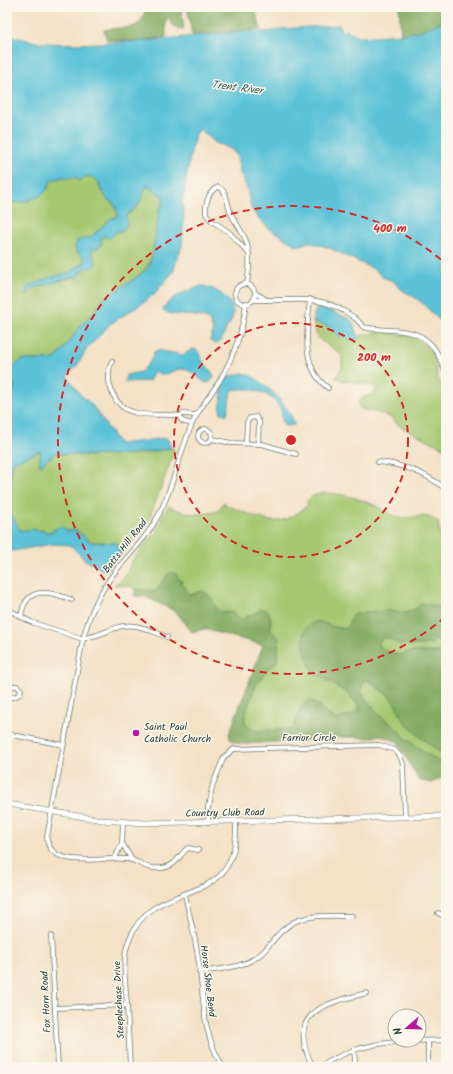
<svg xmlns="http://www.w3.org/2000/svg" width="453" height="1074" font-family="Kalam,sans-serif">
<rect width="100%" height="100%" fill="#fbf7ec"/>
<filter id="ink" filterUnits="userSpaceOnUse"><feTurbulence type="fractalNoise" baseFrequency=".025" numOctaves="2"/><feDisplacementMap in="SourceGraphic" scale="8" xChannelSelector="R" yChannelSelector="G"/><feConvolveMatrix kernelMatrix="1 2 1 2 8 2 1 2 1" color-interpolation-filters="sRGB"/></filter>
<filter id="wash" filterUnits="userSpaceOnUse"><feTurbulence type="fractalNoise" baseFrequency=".012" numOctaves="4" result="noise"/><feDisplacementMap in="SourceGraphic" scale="16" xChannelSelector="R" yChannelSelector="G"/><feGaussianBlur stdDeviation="0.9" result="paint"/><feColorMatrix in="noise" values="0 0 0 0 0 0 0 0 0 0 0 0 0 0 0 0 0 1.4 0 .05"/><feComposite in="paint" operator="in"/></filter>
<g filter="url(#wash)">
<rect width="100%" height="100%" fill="#f4e1c6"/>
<!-- green -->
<g fill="#a5c871" stroke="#628252">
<path d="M91,176L101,184L98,185L107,199L115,205L118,216L110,219L91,237L77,242L85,261L69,273L52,277L27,287L26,296L32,289L76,276V277L79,272L96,263L91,248H93L100,238L117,231L122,232L126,216L136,207L142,198V193L147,186L164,197L162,206L159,210C157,236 157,267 132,280L82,324L58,356L52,360H22L9,374L14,384V389L7,397V203C18,204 38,200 46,191C48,188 50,183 52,180L62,177Z"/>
<path d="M313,321L327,326L339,336L346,337L351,340C357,339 357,337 360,336C382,328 427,333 434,358C436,368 437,383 446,389V449L401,427L390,417L380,413L360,409L358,403L362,398L375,393L376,387C363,382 349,383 336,378L342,367V356C328,340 317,348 313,321Z"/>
<path d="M173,448L175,450L148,522L120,555V550L104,542H91L87,538L67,532H48L43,530L20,531L13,520L7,505L10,477L13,462L40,451V465L54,453L84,456L139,454Z"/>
<path d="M323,493C339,493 359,498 374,505C383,509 389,515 399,517C410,519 414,516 424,516C428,516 434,520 438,522L441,540L446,547V609L436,607L405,613L389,611L347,629L334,627L318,621L304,645L313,672L348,693L359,706V712L337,720L325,714L320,705L301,708L293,729L254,731L245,724L244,716L258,680L271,664V616L248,617L241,620L234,616L233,612C214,614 213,604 202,591L190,595L184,589L181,580L156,591L135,589L130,586L114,585L124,578L133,559L157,531L164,512L169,506C187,515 198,516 218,511L224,502L227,506C264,517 273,534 308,505L306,502L312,496Z"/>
<path d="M383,637C392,638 391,640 397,643C405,646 424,645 432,644L436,640L446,642V652H408L400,655L388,652L377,645Z"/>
<path d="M366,679L388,695L397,705L403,718L439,752H446V767L406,739L401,733L377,713L361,692L362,682Z"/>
</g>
<!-- forest -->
<g fill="#84ac63" stroke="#52744c">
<path d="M145,7H181L184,28L179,30L172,24L169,18L166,19V37L142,41L107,40L104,30C123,25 144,34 145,7Z"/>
<path d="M187,7H254L261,29L192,35Z"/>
<path d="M399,7H446V20L420,31L401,34Z"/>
<path d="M169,573H175L190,595L202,591C212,595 214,601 216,611L223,613L233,612L234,616L241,620L262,609L269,611L271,631L279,638L277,662C261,669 243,708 245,724L254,731L293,729L301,708L309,699C321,706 325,714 337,720L359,712V706L348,693L313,672C308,661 298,639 307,627C309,624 314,622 318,621L334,627L346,629L353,615L366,612L389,611L405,613L416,609L421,603L446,609V642L436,640L432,644C424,645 405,646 397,643C391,641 392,638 383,637L377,645L388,652L400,655C418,647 430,656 446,652V752C434,752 411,729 403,719C398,711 396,703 389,696C382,689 374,684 366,679L362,682L361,692L377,713L394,726L406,739L446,767V776L431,783L418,780L398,742L380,735L370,738L351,737H315L301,742H273L246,744L236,743L230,739L229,734L263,645L204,629L192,632L176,612L146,597L134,596L135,589L156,591Z"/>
</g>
<!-- water -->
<g fill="#5bc2d8" stroke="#3d8086">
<path d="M446,20V326C437,319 430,310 421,302C412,294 399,291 394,281L384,278L374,269L327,247L309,242L297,246L267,227L260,220L251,208L247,188L240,173L237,156L231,149L219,144L218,145L200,129L195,135L190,157L182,203L184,215L182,245L173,272L156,292L146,301L110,324L87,349L76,367L67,376L80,394L92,405L119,444L167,438L171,448C132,456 94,457 55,453L40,466V451L13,462L10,477L12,484L7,500V397L14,389V384L9,374L12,367L22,360H52L58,356L82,324L95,312L103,299L140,275L148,268L152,258L159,210L162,206L164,197L147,186C142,192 142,201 137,207C133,210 129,212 126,216L127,224L122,232L117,231L109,239L106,236L101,238V245L96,249L91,248L96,263L92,268L88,267L84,271L79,272L78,279H76L75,276L32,289L26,297L27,287L52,277L69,273L85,262L83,256L76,252L75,246L77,241L91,237L110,219L118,216L115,205L107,199L98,184H101L91,176L85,177L80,181L77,178L62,177L52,180C50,183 48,188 46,191C38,200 18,204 7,203V35L40,43L78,44L142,41L250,31L270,32L281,29L339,25L341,27L340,31L343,33L345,30L360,37L401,34L420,31Z"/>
<path d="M202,286C216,288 238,301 232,319C231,321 229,324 227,327C224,334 223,340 216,344L210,341L213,330L209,320C194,312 178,318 163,311C166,298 191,289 202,286Z"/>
<path d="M318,306L350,319L353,322L359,339L351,340L346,337L339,336L327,326L313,321L314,314Z"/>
<path d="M193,349L197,350L202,360L213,374L214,376L210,382L206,383L188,370L179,369L163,375L154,371L149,381L125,382L126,375L141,372L150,362L154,352L158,350L182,355Z"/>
<path d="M242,373C259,375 292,407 294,425L285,426C280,420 283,414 280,408C272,393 249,386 233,390C227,398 231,407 226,415L220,412L223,381L228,377Z"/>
<path d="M7,505C12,514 15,522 20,531C35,527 42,533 54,532V529L61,526L67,531L76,530L91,542L118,543L120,556L106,570H102L84,559L70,545L52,544L7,552Z"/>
</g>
</g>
<g filter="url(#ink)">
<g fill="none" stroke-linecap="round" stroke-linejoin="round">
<!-- minor casing -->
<g stroke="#6a7667" stroke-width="5.5">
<g id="minor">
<path d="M247,284C249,271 251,257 247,244C244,232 234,222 230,211C227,203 227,190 218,187C208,191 205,205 206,214L212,221L229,232L249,254"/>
<circle cx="245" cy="294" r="10"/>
<path d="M310,299C307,330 300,367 328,388"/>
<path d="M253,300H267L255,293"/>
<path d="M267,300C298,301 316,295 344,311C352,316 358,319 363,327C388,333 416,324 434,348C440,356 442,365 446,373"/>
<path d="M112,361C104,379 112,406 133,412C147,417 164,413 179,416"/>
<path d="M192,424L182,421L179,416L183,414L196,415"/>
<circle cx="205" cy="436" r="7"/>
<path d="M212,439L231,443L262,444L296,454"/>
<path d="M246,443L247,422L250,418L256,417L259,422L258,444"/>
<path d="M378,462C404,464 425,473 446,489"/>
<path d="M7,609L31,622L83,639"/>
<path d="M21,617C25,586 48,590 72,600"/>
<path d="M83,638C95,637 102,633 113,629C133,620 148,630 167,637"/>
<path d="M7,690L11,686H17L21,690L20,694L14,697H7"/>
<path d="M7,734L63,745"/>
<path d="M208,822V807L213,784L224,757L234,749L379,745L395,750L400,756L403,764L405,817"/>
<path d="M123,823L122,843L132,860"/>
<path d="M198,850L188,848C179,854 178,866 162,868C144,870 141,861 127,859C106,856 48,871 47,837L82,644C88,616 100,590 118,568C130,554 143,541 153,525C172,494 178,457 192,424C199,408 211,395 220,380C234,356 243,331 246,303"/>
<path d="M115,858L122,843"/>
<path d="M185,894C189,915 195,936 198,957C205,998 200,1030 223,1067"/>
<path d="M438,913L444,916L446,919"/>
<path d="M51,936L58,1067"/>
<path d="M199,972C220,969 247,968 263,952C273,942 280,929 294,922C311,914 333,916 352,916"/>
<path d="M55,1008L127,1005"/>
<path d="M428,1041V1067"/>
<path d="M130,1067C129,1047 128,1026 127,1006C126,984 121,960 129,940C156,871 239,916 236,822"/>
<path d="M313,1067C285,1013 322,1004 367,993"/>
<path d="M320,1067C362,1039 398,1042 446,1040"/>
<path d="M351,1067L355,1062L354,1049"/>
</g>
</g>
<!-- tertiary casing -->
<g stroke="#6a7667" stroke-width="6">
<path id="tertiary" d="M7,804L102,820L144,823L446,816"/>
</g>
<!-- minor -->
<use href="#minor" stroke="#fff" stroke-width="4"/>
<!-- tertiary -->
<use href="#tertiary" stroke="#fff" stroke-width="5"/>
</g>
</g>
<!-- distance rings -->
<g fill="none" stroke="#d62828" stroke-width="2" stroke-dasharray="7 5">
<circle cx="291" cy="440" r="117"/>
<path d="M445 617A234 234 0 1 1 445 263"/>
</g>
<!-- markers -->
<circle fill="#b5179e" stroke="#fbf7ec" stroke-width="1.5" cx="136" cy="733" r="4"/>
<g text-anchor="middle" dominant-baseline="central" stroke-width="3" stroke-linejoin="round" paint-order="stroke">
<!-- street labels -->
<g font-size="10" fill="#1f3d34" stroke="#fbf7ec">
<text transform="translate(125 546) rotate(-52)">Batts Hill Road</text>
<text x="309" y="738">Farrior Circle</text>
<text transform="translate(225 813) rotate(-1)">Country Club Road</text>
<text transform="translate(208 981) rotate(83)">Horse Shoe Bend</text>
<text transform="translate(119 1000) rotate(-93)">Steeplechase Drive</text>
<text transform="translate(46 1002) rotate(-93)">Fox Horn Road</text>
</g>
<!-- poi labels -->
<g font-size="10" fill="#1f3d34" stroke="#fbf7ec" text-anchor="start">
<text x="144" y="727">Saint Paul<tspan x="144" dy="12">Catholic Church</tspan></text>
</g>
<!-- water labels -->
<g font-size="11" font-style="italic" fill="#2e5e5d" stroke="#fbf7ec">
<text transform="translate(237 88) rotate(7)">Trent River</text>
</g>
</g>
<circle cx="291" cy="440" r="6" fill="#d62828" stroke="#fbf7ec" stroke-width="2"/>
<g font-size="12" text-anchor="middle" font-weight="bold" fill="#d62828" stroke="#fbf7ec" stroke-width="3" stroke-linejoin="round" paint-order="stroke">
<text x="390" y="232">400 m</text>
<text x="374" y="361">200 m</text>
</g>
<!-- margin -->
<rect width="453" height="1074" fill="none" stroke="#fbf7ec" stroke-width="24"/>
<!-- north arrow -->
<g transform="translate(407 1028) rotate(250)"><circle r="19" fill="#fbf7ec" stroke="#a3ada2"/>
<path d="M0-3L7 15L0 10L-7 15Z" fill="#b5179e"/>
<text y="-6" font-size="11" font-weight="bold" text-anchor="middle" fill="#1f3d34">N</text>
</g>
</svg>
